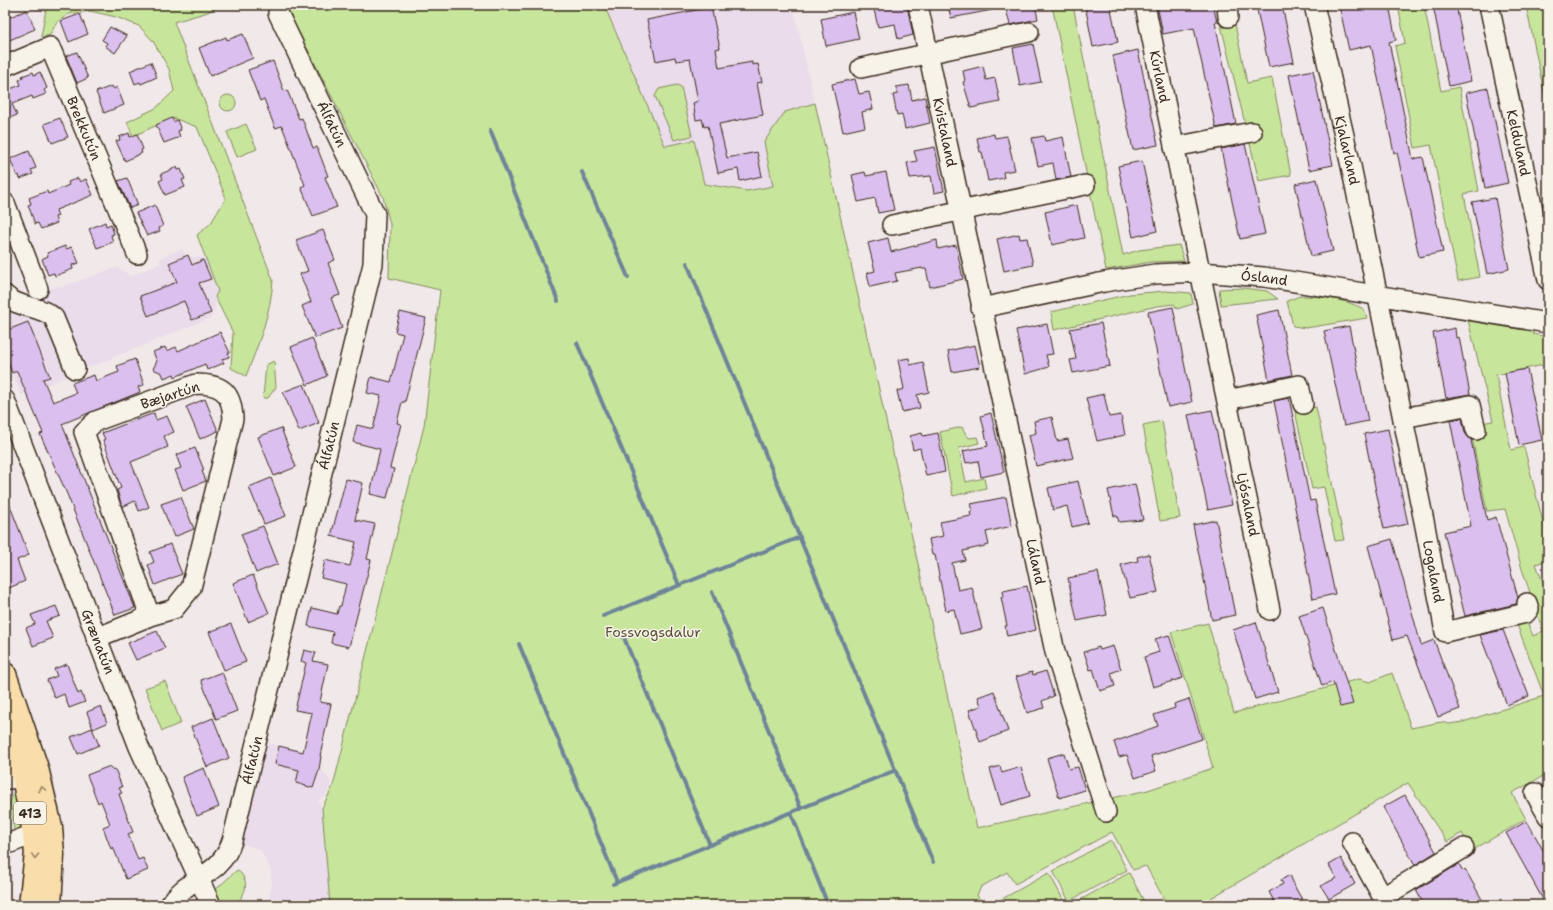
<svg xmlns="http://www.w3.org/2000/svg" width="1553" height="910" font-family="'Shantell Sans',sans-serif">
<rect width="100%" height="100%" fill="#f1e9e9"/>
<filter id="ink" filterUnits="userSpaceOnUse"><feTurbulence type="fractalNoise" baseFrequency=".025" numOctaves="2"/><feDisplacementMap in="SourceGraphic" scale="8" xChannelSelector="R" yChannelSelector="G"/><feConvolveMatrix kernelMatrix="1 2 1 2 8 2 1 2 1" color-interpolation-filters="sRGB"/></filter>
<g filter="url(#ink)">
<!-- built -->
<g fill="#eadcea">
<path d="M604,5H793L815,103L785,112L773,186L747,191L703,184L694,140L665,146Z"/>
<path d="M182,249L186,256L206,258L218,291L215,297L216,305L211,318L21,395L5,355V307L60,285L61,287L117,267L131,276L161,263L159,259Z"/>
<path d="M265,742L321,756L318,768L327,775L331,784L325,796L318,800L322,808L330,905H267L272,885L270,868L260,850L240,842Z"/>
</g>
<!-- green -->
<g fill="#c8e59c" stroke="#82885d">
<path d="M43,5H220L208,12L174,22L273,280C271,312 258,346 246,376L231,368L233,333L215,297L218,291L197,235L211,223L226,198L197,127L173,118L133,136L127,122L156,108L174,91L169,69L153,41L139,26L116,17L90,11L69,14L57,22L50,35L41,37L46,9Z"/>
<path d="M285,5H604L665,146L694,140L704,184L747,191L773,186L764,142L785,112L815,103L977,828L1148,790L1213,768L1171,632L1208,623L1234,713L1359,679L1370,682L1392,673L1411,728L1441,722L1449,724L1463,722L1544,696L1516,622L1526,619L1533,636L1543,631L1522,569L1505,509L1487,511L1471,433L1481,423L1493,421L1468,320L1533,330V334L1548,337V364L1496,375L1511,450L1524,447L1548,542V560L1536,564L1548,596V776L1547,774L1512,793L1526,819L1471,851L1462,833L1447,842L1408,783L1211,898L1215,905H1158L1165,901L1146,866L1133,870L1112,832L1015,884L1007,872L981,887L977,895L983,905H330L322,808L333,786L424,426L440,290L389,278L390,224L383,197Z"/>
<path d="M1052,5H1073L1123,255L1139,250L1179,245L1184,261L1151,262L1106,270Z"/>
<path d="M1216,5H1231L1247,83L1272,78L1291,175L1259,181Z"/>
<path d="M1398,5H1424L1441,91L1459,87L1479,191L1464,194L1480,277L1458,281L1431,145L1415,148L1395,46L1405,43Z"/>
<path d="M1526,5H1548V112Z"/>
<path d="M677,85L681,87L692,136L674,140L655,96L659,89Z"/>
<circle cx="228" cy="103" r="8"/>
<path d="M246,124L257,149L237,157L227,132Z"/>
<path d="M1243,288L1267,291L1278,299L1221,305L1219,289Z"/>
<path d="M1165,291L1191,293L1193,304L1177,309L1174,304L1157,306L1054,330L1051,312L1130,294Z"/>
<path d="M1300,296C1322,296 1344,299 1364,309L1367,318L1306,328L1293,326L1287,301Z"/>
<path d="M274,361L276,387L268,398H263L266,365Z"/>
<path d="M1316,407L1344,540L1335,541L1324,487L1312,489L1295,411Z"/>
<path d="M1162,421L1180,518L1160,521L1143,425Z"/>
<path d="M962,427L967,436L970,438L977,437L979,443L959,448L966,482L984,478L986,488L953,496L940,432Z"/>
<path d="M165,681L181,723L162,731L145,688Z"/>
<path d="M14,790L23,828L15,836L10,803Z"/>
<path d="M1111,840L1127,870L1069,901L1053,871Z"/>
<path d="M237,870C251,880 246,896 234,905H216L213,892Z"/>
<path d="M1049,873L1065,903L1062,905H991Z"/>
<path d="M1129,873L1145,903L1142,905H1071Z"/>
</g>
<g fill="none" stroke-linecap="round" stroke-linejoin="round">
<!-- stream -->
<g stroke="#6e8499" stroke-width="4">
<path d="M490,130L558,301"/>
<path d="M582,172L628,277"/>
<path d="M687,263L933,862"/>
<path d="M577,343L679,585"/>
<path d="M712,592L801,809"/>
<path d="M603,616L800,537"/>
<path d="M622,633L710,845"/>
<path d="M519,644L617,882"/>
<path d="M791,813L828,905"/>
<path d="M613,884L896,770"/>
</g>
</g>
<!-- building -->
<g fill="#dbbfee" stroke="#3b2a1e">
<path d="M873,5H907L913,35L898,39L895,24L878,27Z"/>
<path d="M948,5H991L992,10L951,18Z"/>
<path d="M1005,5H1035L1038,19L1010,25Z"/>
<path d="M1085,5H1110L1118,42L1093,47Z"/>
<path d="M1157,5H1213L1217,22H1215L1236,124L1216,128L1194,28L1163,34Z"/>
<path d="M1256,5H1282L1294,62L1269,67Z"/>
<path d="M1339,5H1389L1396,40L1389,42L1413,159L1423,157L1443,252L1419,257L1397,152L1394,153L1371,45L1349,50Z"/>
<path d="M1433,5H1456L1471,81L1449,86Z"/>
<path d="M711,7L720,48L716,49L719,68L752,62V65L758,64L762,82L757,83L763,115L719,124L727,158L757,152L762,176L740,181L738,169L718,173L708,126L704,127L702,119L696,120L693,103L698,101L690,59L676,61L675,57L656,61L647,20Z"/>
<path d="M27,10L35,29L5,42V19Z"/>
<path d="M853,12L859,39L826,46L821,19Z"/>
<path d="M80,14L88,34L69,42L61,21Z"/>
<path d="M110,27L127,36L115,53L105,46L107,43L102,40Z"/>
<path d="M243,34L253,58L210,76L199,48L226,37L227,40Z"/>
<path d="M1033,44L1041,82L1020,86L1013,48Z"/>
<path d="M1138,50L1158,145L1133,150L1113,56Z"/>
<path d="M77,52L88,78L77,83L66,56Z"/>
<path d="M273,61L284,91L287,90L299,119L302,118L313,148L317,147L328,176L325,177L337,207L313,216L301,187L305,185L282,126L275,128L264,99L260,101L248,70Z"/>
<path d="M151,62L157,77L141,84L140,82L135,84L130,71Z"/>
<path d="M983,66L986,80L995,78L1000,102L971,108L963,82L965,81L963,71Z"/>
<path d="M1313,70L1333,165L1309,170L1289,75Z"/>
<path d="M33,72L34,75L40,72L47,88L44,90L46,94L33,99L32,96L12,104L17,115L5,120V87L7,90L21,85L19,80L23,78L22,76Z"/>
<path d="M855,79L859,94L869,92L873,109L862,112L865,127L843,132L832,84Z"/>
<path d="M909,85L912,100L925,97L930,123L905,129L902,114L897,115L893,95L898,94L896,87Z"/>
<path d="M112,86L114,89L117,87L124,105L104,113L96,92Z"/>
<path d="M1488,88L1508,183L1485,188L1466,93Z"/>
<path d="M60,118L68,137L52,143L44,124Z"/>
<path d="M172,118L174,122L177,120L181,130L178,131L180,137L164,143L156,125Z"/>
<path d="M129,133L130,137L137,134L143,149L141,150L142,153L125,161L116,141L120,140L119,137Z"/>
<path d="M994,134L995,138L1007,136L1015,170L1003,172L1004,178L988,181L982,152H980L977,138Z"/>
<path d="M1044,136L1045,141L1063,137L1071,177L1056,180L1053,163L1038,166L1032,138Z"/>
<path d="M1245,144L1265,234L1240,239L1221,149Z"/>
<path d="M935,147L944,191L934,193L931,176L910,178L907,163L917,161L914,151Z"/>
<path d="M29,151L36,168L31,170L33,174L20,179L19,175L17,176L10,159Z"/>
<path d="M1142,161L1157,231L1133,237L1118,166Z"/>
<path d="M177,167L178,170L181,169L185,179L182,180L185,187L165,195L159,181L163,179L161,174Z"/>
<path d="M865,172L866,176L886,172L894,210L878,213L875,198L858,202L852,175Z"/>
<path d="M78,178L80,182L86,179L93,195L56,210L58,216L55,217L57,223L41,229L38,223L35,224L28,205L31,204L29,198L47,191L48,194L69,185L68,182Z"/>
<path d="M127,178L138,205L130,208L118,181Z"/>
<path d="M1317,179L1333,251L1311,256L1295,184Z"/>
<path d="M1495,198L1509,269L1487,274L1472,202Z"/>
<path d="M155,205L163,226L159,228L160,231L147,236L136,213Z"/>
<path d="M1077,205L1084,238L1052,245L1045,212Z"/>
<path d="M105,222L106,226L111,224L114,234L111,235L113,242L97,248L89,229Z"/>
<path d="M323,230L335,260L328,263L340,295L331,298L342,328L315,338L302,306L311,302L300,274L308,271L296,240Z"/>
<path d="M1019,234L1020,239L1027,238L1033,265L1004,271L997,239Z"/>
<path d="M888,238L891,252L937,240L938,249L956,245L963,279L930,287L926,269H922V268L895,273L897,281L870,287L867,273L875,271L868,243Z"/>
<path d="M65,246L66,249L72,247L79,263L72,265L73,269L55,276L54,273L48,275L42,259L48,256L47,253Z"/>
<path d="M188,255L192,265L203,260L211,279L199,283L211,313L192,320L184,301L148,316L140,296L177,282L169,263Z"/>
<path d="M1173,307L1192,402L1168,407L1148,312Z"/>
<path d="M1279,310L1292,375L1269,380L1256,315Z"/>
<path d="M400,312L426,318L405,402H402L397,423L401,424L390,468L394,469L387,498L370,494L380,449L353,442L357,425L373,429L381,396L367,393L371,377L391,382L403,334L395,332Z"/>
<path d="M28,322L50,377L43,379L53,402L76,393L72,383L94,375L96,381L119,372L117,366L135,359L144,385L138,387L140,392L62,424L135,608L115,615L67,494L40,434L43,433L17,371L12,373L5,354V331Z"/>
<path d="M1101,323L1110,366L1073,373L1070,360L1076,359L1070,329Z"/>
<path d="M1047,324L1053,354L1046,355L1049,367L1025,374L1016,330Z"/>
<path d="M1349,326L1368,421L1344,426L1324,331Z"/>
<path d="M1455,328L1456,338L1459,337L1470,394L1446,398L1433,333Z"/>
<path d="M220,332L230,353H228L229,357L222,359L224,363L207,370L205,364L175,377L174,374L164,378L162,373L153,369L157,361L153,352L165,347L167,351L176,347L178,351Z"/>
<path d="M312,338L327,376L307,385L291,347Z"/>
<path d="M975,345L980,367L952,372L948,351Z"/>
<path d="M909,358L910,365L923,362L929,392L917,395L920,408L902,412L897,391L904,389L898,360Z"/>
<path d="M1527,369L1542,440L1519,445L1505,373Z"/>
<path d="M304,384L319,423L299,431L283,392Z"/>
<path d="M1104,394L1109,417L1121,415L1125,435L1097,441L1086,398Z"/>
<path d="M1289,398L1310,501L1315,500L1335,594L1313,599L1274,401Z"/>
<path d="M205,399L218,431L200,439L186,407Z"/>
<path d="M1212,410L1232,505L1208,510L1188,415Z"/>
<path d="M154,413L156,420L167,416L174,432L164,436L168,447L131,462L149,507L139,511L135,501L122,507L117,490L121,488L103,440L105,439L102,433Z"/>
<path d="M991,413L1004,472L981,477L978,461L966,463L963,451L988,446L981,416Z"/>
<path d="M1052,417L1057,441L1068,439L1073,458L1036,466L1029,435L1036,433L1034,421Z"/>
<path d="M1462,418L1465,433L1471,440L1487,520L1496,517L1518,598L1516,604L1465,616L1444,532L1471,526L1450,420Z"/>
<path d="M281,428L296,467L274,476L258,437Z"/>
<path d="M1388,429L1408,524L1384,529L1364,434Z"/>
<path d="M922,433L923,436L938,433L945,472L926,476L920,448L913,450L910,436Z"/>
<path d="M195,448L204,470L202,471L206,481L183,490L175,470L181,468L176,455Z"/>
<path d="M271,478L286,516L264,524L249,487Z"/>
<path d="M346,479L363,483L355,520L375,524L367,559L371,560L349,647L331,643L333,632L308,626L312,608L337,614L339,606H341L346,584L321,578L325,560L350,566L356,542L331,536Z"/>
<path d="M1078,481L1088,523L1072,527L1067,506L1053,510L1048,488Z"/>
<path d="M1135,484L1143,520L1119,522L1117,516H1114L1108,490Z"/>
<path d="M5,493L29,555L17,560L25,581L9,588L5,577V570L8,569L5,560Z"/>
<path d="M181,497L194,529L174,537L161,504Z"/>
<path d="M1006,497L1012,526L986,532L989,545L963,551L965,560L952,563L958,590L972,587L982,629L960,634L954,609L946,611L935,555H932L929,539L943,536L940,522L971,516L970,512L973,511L971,504Z"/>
<path d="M1216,520L1235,615L1212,620L1193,525Z"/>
<path d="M263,526L278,564L256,573L241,534Z"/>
<path d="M1392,539L1421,645L1434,640L1460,709L1438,717L1407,636L1393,640L1368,546Z"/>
<path d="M170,544L182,574L155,585L148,565L154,562L150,552Z"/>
<path d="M1149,554L1158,592L1130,598L1121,565L1138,561L1137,557Z"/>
<path d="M1098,572L1107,615L1077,621L1068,578Z"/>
<path d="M253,575L269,613L248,622L233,583Z"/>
<path d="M1027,586L1036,630L1007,636L1005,626H1007L1001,597H1004L1003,591Z"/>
<path d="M56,606L60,616L46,621L53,638L33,646L26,628L35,624L31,615Z"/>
<path d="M1323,608L1353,704L1340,707L1333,682L1322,686L1299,616Z"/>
<path d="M1256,622L1278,692L1255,699L1233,630Z"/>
<path d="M231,624L246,662L224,670L209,632Z"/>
<path d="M1503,630L1529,696L1507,705L1480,635Z"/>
<path d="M157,631L165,648L136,660L128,643Z"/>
<path d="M1169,635L1183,678L1153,687L1144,657L1159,652L1155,639Z"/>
<path d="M1113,646L1121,669L1111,673L1115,686L1100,691L1093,669L1090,670L1084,652L1099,647L1100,650Z"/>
<path d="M304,650L316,653L313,661L328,664L320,702L331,704L320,756H321L319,770L313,788L296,783L299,770L275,764L279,746L303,752L312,713L295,710L306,663L301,661Z"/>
<path d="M67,664L78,694L81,692L85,702L69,708L64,694L55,698L47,680L57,676L54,669Z"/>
<path d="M1046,671L1054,696L1042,701L1044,708L1027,713L1016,677L1032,672L1033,675Z"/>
<path d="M222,672L237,711L216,719L201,680Z"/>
<path d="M994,691L1008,731L980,742L969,710L981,706L978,697Z"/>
<path d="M1189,699L1202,739L1151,756L1156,771L1135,778L1127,755L1119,757L1114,742L1158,726L1154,715L1175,708L1174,704Z"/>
<path d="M101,706L107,723L93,729L87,712Z"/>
<path d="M213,718L229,758L207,767L191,727Z"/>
<path d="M92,728L99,745L78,754L71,737Z"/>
<path d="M1064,753L1069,769L1078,767L1085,790L1059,798L1047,758Z"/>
<path d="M110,766L112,770L115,769L122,787L119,788L122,793L119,794L133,832L128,834L138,860L143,858L148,870L126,879L113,847L111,849L103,827L110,824L101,801L98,803L87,775Z"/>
<path d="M1000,766L1002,773L1021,767L1030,796L1001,805L990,769Z"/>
<path d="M204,768L219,807L197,816L182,777Z"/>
<path d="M1405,795L1436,852L1415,865L1383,807Z"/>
<path d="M1527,821L1548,859V905H1546L1506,833Z"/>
<path d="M1341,858L1355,884L1329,899L1321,886L1336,878L1329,865Z"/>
<path d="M1459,864L1463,871L1465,869L1485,905H1424L1416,890Z"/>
<path d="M1290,875L1296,889L1305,905H1276L1269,892L1283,884L1281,880Z"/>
</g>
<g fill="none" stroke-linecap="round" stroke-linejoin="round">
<!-- minor casing -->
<g stroke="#3b2a1e" stroke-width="22">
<g id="minor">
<path id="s1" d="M918,5L1055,652L1106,812"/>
<path id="s2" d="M1145,5L1270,610"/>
<path d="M1227,5L1228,17"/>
<path id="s3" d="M1314,5L1351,166L1425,526L1445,632L1526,613L1529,609L1527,603"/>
<path id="s4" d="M1489,5L1548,280"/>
<path id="s5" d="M5,66L50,47L137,254"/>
<path d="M861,68L1029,32"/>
<path d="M1174,147L1252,132"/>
<path d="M5,203L38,289"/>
<path d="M892,225L1085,185"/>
<path d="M5,295C18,309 41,305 54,318L75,369"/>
<path id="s6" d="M981,308L1104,282L1155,274L1200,272L1264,277L1548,323"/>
<path id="s7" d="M5,400L139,747L211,905"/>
<path d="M1227,400L1299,385L1303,404"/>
<path d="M1403,418L1470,405L1476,430"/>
<path d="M96,638L150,616L174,609L191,588L233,419C232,392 222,384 196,384L96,421L84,432L150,616"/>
<path d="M5,769L9,779L23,777"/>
<path d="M1535,793L1548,816"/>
<path d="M1352,842L1387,905"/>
<path d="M5,845L34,834"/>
<path d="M1383,897L1464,848"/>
<path id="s8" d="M170,905C187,876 220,878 232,841L373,264L375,214L278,13"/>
</g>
</g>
<!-- major casing -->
<g stroke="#3b2a1e" stroke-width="25">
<g id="major">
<path d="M5,674L37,768L51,827L53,855L50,905"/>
<path d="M5,723L23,777L34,834L36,854L30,905"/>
</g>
</g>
<!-- minor -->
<use href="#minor" stroke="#f7f3e8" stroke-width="19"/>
<!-- major -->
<use href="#major" stroke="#f9deab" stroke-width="22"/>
</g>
<!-- one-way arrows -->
<defs><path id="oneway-chevron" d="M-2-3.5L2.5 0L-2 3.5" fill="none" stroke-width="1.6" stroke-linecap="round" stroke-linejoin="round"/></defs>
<g stroke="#9a8464">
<use href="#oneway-chevron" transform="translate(42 789) rotate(-104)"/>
<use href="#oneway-chevron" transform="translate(35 856) rotate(92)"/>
</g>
</g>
<g text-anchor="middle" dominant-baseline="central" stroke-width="3" stroke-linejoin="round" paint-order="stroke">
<!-- shield labels -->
<rect fill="#f7f3e8" stroke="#73665b" stroke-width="1" x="14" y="802" width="32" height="22" rx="3"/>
<g font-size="13" font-weight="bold" fill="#3b2a1e">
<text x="30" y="813">413</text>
</g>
<!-- street labels -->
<g font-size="14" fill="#3b2a1e" stroke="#f7f3e8">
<text stroke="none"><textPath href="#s2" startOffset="73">Kúrland</textPath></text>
<text transform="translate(332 124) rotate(64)">Álfatún</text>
<text stroke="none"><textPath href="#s5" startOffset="137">Brekkutún</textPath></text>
<text stroke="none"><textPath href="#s1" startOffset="130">Kvistaland</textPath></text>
<text stroke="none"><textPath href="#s4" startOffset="141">Kelduland</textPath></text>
<text stroke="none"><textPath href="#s3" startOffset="149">Kjalarland</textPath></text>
<text stroke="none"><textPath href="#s6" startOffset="287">Ósland</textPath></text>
<text transform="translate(170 395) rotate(-18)">Bæjartún</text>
<text stroke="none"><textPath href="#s8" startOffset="498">Álfatún</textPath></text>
<text stroke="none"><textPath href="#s2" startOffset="510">Ljósaland</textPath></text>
<text stroke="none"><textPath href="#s1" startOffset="569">Láland</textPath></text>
<text stroke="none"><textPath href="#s3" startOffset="579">Logaland</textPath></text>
<text stroke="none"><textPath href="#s7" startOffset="259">Grænatún</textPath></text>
<text stroke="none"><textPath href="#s8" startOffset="174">Álfatún</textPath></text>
</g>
<!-- park labels -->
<g font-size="14" fill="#574f37" stroke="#f7f3e8">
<text x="653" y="632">Fossvogsdalur</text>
</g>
</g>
<!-- margin -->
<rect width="1553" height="910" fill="none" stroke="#f7f3e8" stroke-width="20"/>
<rect x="10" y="10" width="1533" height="890" fill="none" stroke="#3b2a1e" stroke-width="1.5" filter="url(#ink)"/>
</svg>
